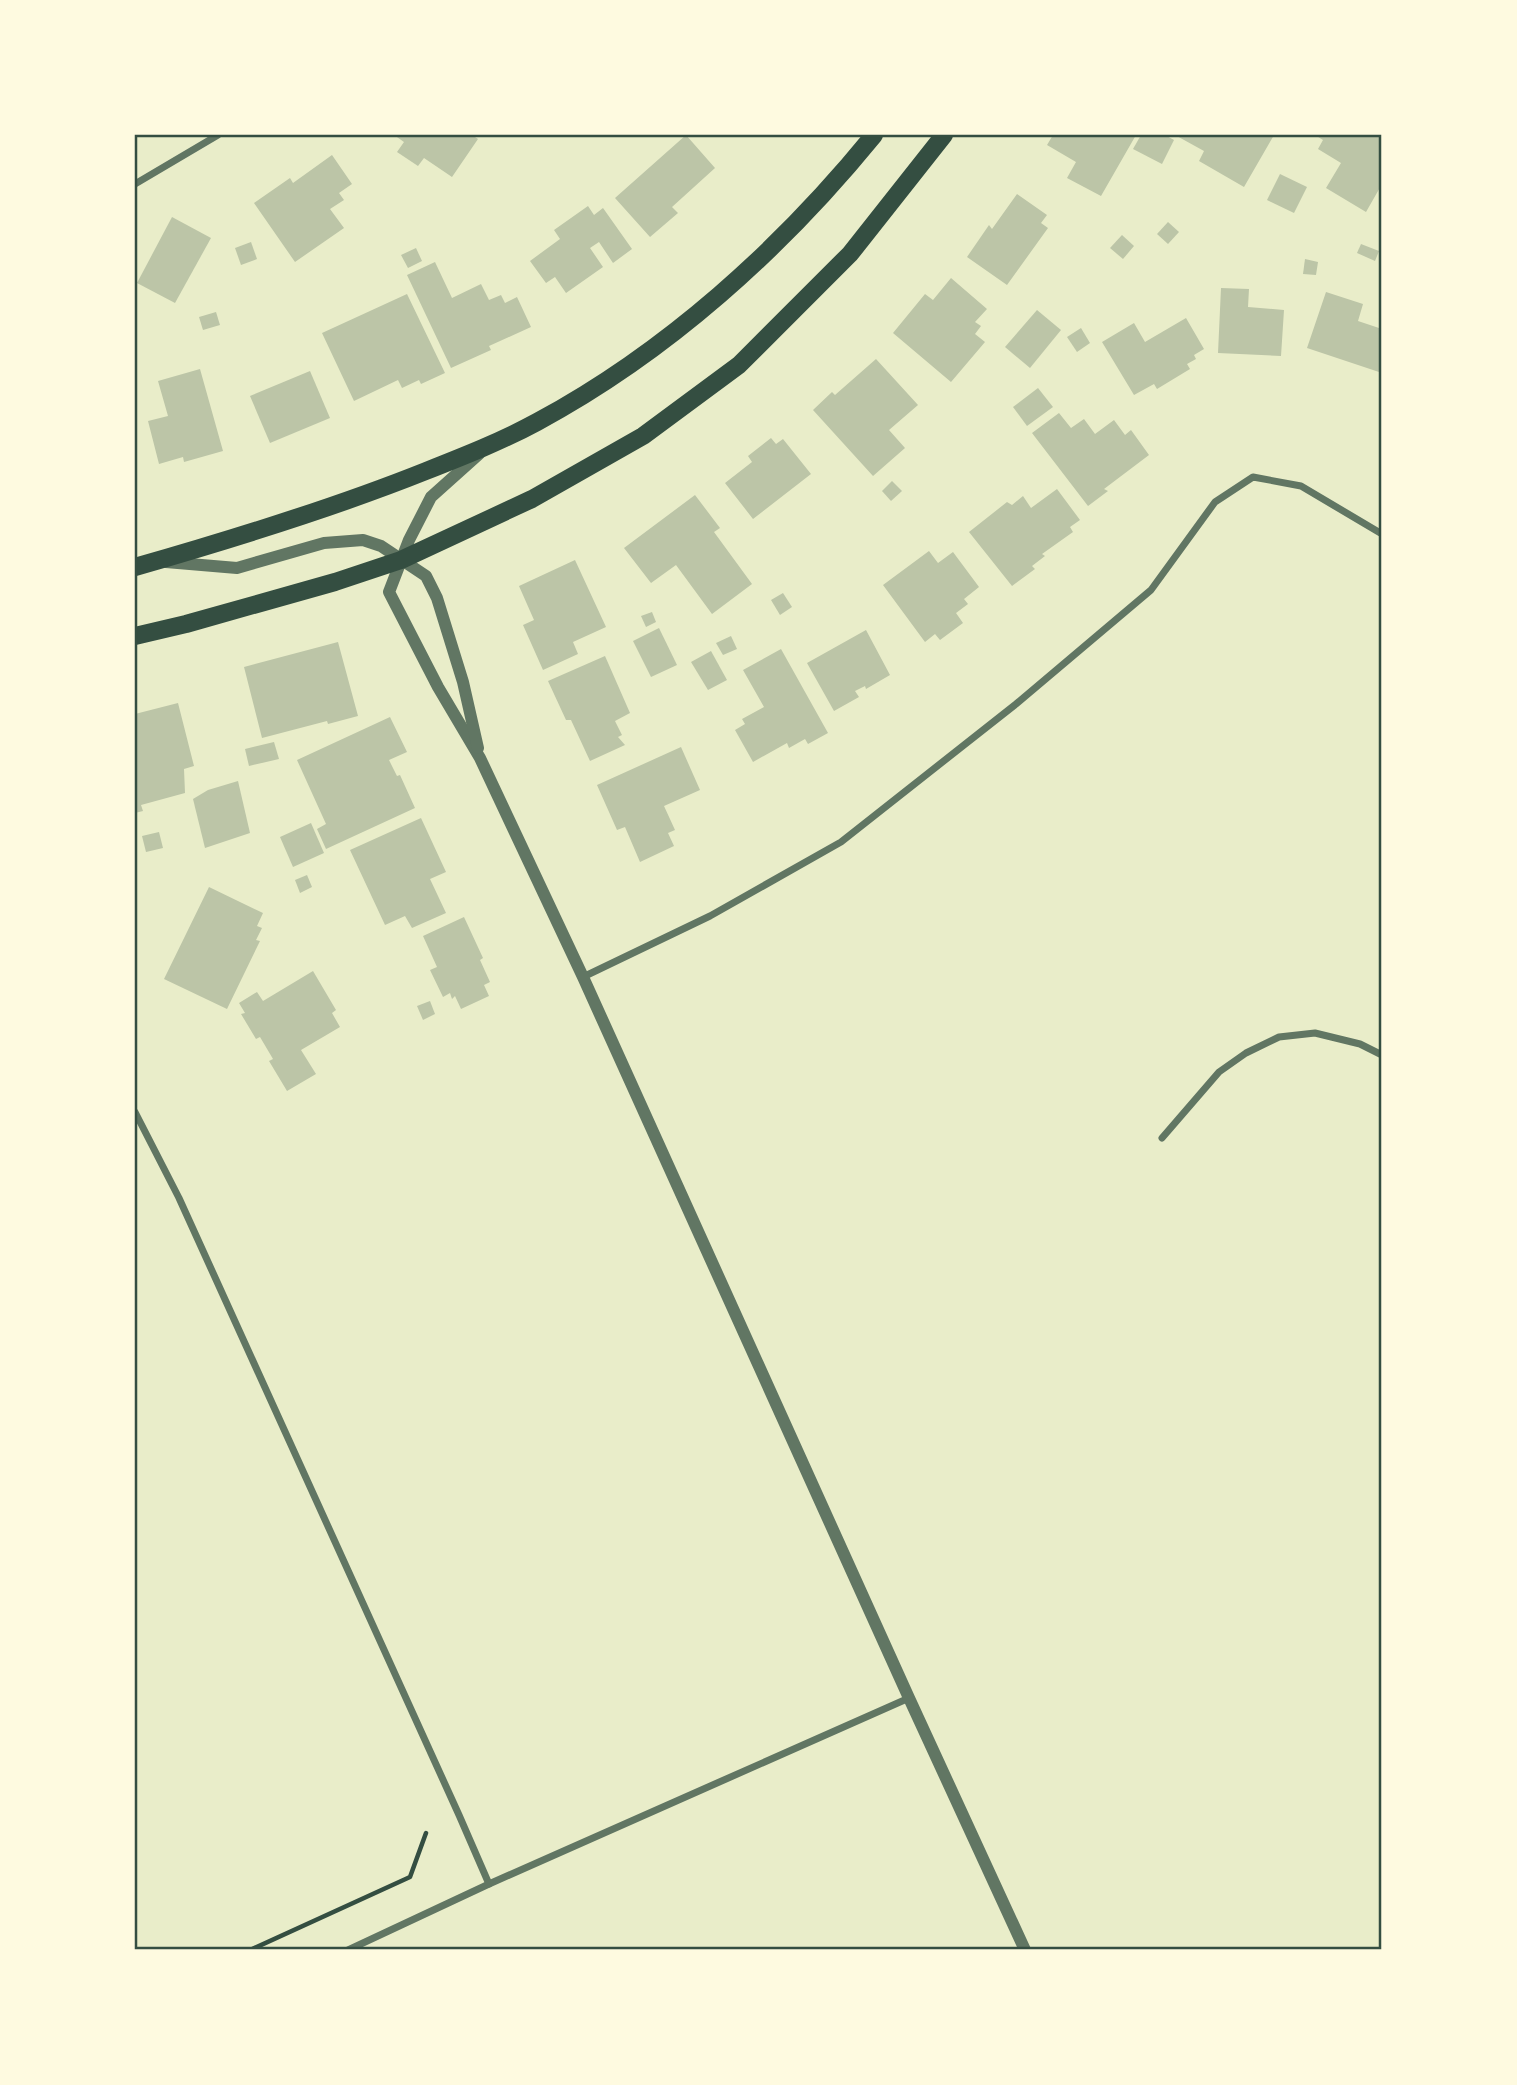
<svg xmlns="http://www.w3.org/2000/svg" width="1517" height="2085" font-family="'Titillium Web',sans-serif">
<rect width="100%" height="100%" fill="#e9edc9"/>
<!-- building -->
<g fill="#bcc5a7">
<path d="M394,135H472L478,139L452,177L424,158L418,166L397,152L404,142Z"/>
<path d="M686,135L715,168L672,207L678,213L650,237L615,198Z"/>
<path d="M1053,135H1136L1101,196L1067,178L1076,162L1047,145Z"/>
<path d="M1141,135H1165L1174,140L1162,164L1133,149Z"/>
<path d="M1175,135H1274L1244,187L1199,161L1204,151Z"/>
<path d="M1315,135H1382V184L1366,212L1326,188L1341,163L1318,149L1323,140Z"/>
<path d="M332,155L352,184L339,193L344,200L330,209L344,228L295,262L254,203L290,178L293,183Z"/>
<path d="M1280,174L1307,187L1294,213L1267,200Z"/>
<path d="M1017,194L1047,215L1041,223L1048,228L1007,285L967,257L989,225L992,229Z"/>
<path d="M588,206L594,215L603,208L632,249L613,263L599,242L590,248L603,267L566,293L555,277L546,283L530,261L560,239L554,230Z"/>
<path d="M172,217L211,238L175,303L137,283Z"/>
<path d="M1168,222L1179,232L1168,244L1157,234Z"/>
<path d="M1122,235L1134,246L1123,259L1110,248Z"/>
<path d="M251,242L257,259L241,265L235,248Z"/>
<path d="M1361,244L1379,251L1375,261L1357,253Z"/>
<path d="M416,248L422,261L408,268L401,255Z"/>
<path d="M1305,259L1318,262L1316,275L1303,274Z"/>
<path d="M435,262L452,298L481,284L489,300L501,295L505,303L517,297L531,327L489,346L491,350L451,368L407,275Z"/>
<path d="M951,278L987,309L975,322L981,326L975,334L985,342L951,382L893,333L925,294L933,300Z"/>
<path d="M1221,288L1249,289L1248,307L1284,310L1281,356L1218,353Z"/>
<path d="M1326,292L1363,304L1358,321L1382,329V373L1307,348Z"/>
<path d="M407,294L445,373L421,384L419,380L402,388L398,380L354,401L322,333Z"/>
<path d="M1037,310L1061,330L1030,368L1005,347Z"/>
<path d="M216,312L220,325L203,330L199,317Z"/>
<path d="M1186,318L1204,349L1194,355L1196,359L1187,364L1190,369L1157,389L1154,384L1134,395L1102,342L1134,323L1145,342Z"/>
<path d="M1081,328L1090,343L1077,352L1067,337Z"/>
<path d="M876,359L918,405L889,430L905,448L873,476L813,410L832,392L835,395Z"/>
<path d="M200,369L223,451L184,462L183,457L159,464L148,421L168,416L158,381Z"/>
<path d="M310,371L330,418L270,443L250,396Z"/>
<path d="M1038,388L1053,407L1027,426L1013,407Z"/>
<path d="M1059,413L1071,428L1084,419L1095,434L1114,420L1125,435L1131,430L1149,455L1104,489L1108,491L1088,506L1032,433Z"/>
<path d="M771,438L776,444L783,439L811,474L753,519L725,483L752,462L748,456Z"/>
<path d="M892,481L902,491L891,501L882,491Z"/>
<path d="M1057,489L1080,520L1070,527L1073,532L1042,554L1045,556L1032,566L1035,569L1012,586L969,532L1007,502L1012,505L1023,496L1031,508Z"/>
<path d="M695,495L720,528L714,532L752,584L712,614L676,565L651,583L624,548Z"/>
<path d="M929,551L938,563L953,552L979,587L964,599L968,604L956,613L963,623L940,640L935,634L925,642L883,585Z"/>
<path d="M575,560L606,627L573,642L578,654L543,670L523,625L534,620L519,586Z"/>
<path d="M783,593L792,607L780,615L771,600Z"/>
<path d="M652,612L656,622L646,627L641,616Z"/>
<path d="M659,628L677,665L651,677L633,641Z"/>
<path d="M866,630L890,675L866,689L865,686L855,691L859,697L834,711L807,663Z"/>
<path d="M731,636L737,649L723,655L716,643Z"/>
<path d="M338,642L358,716L328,724L327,721L262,738L244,667Z"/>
<path d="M781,649L828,733L808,744L805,739L789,748L787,743L753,762L735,730L745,724L742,719L764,707L743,670Z"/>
<path d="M711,651L727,680L708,690L691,662Z"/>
<path d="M605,656L630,713L615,721L622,735L618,737L625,745L590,761L571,720H566L548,681Z"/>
<path d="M178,703L194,766L184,769L185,793L141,805L143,811L135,813V714Z"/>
<path d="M390,717L407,752L389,760L397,776L400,775L415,808L326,849L317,829L326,824L297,760Z"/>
<path d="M274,742L279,759L249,766L245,749Z"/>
<path d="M681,747L700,790L664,806L675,830L668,833L674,846L640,862L625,827L617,830L597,785Z"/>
<path d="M238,781L250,833L205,848L193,799L208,790Z"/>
<path d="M421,818L446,872L430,879L446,913L412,928L405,916L385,925L350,850Z"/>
<path d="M311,823L324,853L293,867L280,837Z"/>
<path d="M159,832L163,848L146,852L142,836Z"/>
<path d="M307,875L312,887L300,893L295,880Z"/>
<path d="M209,887L263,913L257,926L262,928L256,940L260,941L227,1009L164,979Z"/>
<path d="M464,917L483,958L480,960L490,982L484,985L489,996L461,1009L455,996L452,999L450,993L443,997L430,970L437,967L423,936Z"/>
<path d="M313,971L336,1010L332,1013L340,1027L301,1050L316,1074L287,1091L269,1061L273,1059L260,1037L256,1039L241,1014L245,1013L239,1003L257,992L263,1001Z"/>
<path d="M430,1001L435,1014L423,1020L417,1006Z"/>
</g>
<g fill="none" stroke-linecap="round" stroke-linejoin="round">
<!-- path -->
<path stroke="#344e41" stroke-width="4.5" d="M250,1950L410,1877L426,1833"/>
<!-- minor -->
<g stroke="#617663" stroke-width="7">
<path d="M135,184L218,135"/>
<path d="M583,977L710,916L841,842L1016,704L1151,590L1215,502L1253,477L1301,486L1382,534"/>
<path d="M135,1112L179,1198L459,1815L489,1884"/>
<path d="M1162,1138L1219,1072L1246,1053L1279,1037L1315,1033L1360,1044L1382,1055"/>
<path d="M348,1950L489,1884L909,1698"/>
</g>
<!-- tertiary -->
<g stroke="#617663" stroke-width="12">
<path d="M479,454L431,497L409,540L389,592L438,687L480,758L583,977L909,1698L1025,1950"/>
<path d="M166,562L237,568L324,543L363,540L381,546L426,576L437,598L463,682L478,748"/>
</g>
<!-- primary -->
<g stroke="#344e41" stroke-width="18">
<path d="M135,567C233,539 331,509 426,471C464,456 502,441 537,422C667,352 781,249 874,135"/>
<path d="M135,636L186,624L335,582L401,560L532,499L643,436L739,365L850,254L944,135"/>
</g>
</g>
<!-- border -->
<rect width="1517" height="2085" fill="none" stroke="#fefae0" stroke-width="273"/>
<rect x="136" y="136" width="1244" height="1812" fill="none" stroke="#344e41" stroke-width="2.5"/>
</svg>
